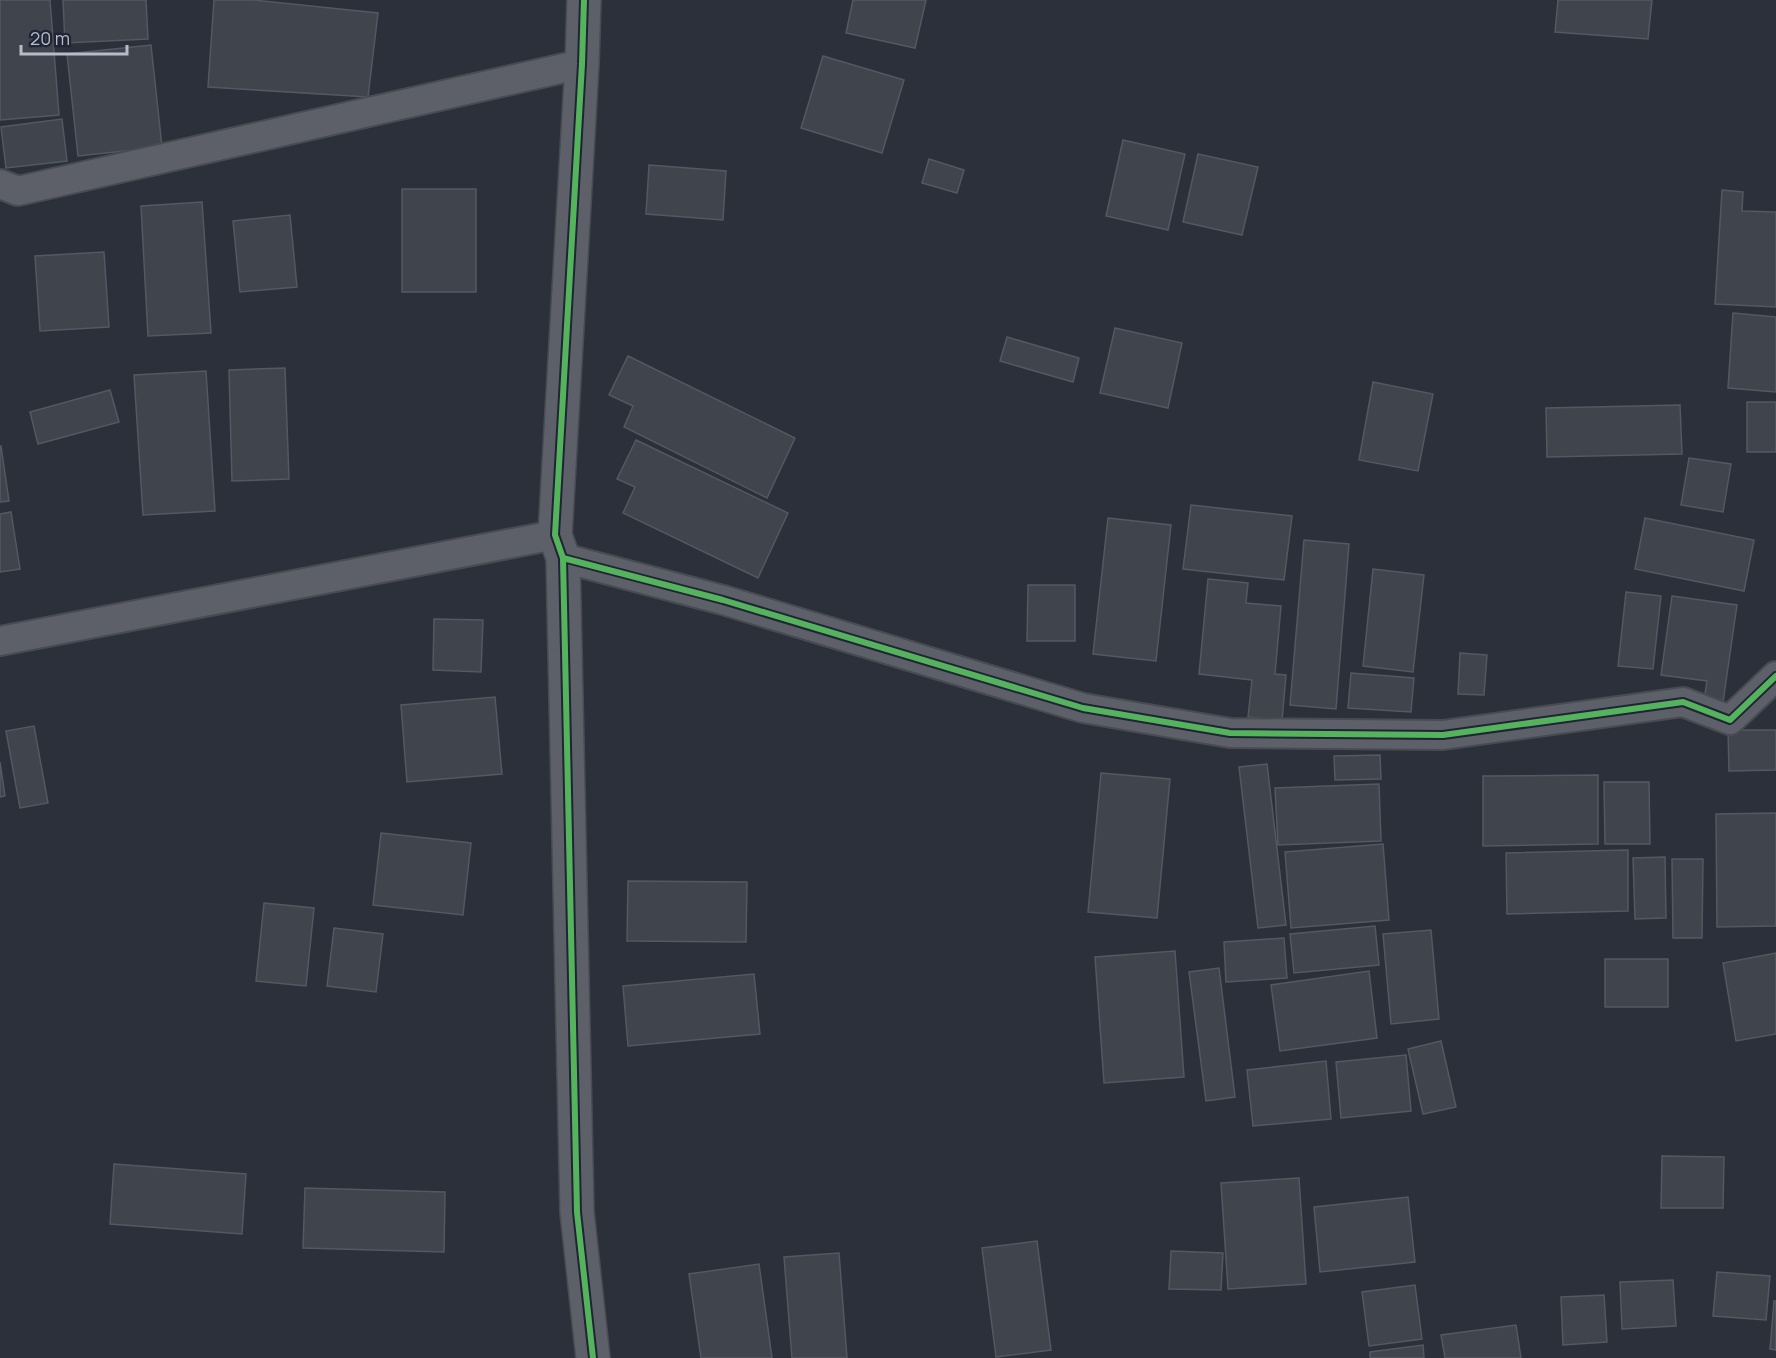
<svg xmlns="http://www.w3.org/2000/svg" width="1776" height="1358" font-family="Manrope,sans-serif">
<rect width="100%" height="100%" fill="#2c303a"/>
<!-- building -->
<g fill="#40444c" stroke="#545861" stroke-width="1.5">
<path d="M0,0H50L59,115L0,120Z"/>
<path d="M63,0H146L148,39L65,43Z"/>
<path d="M214,0H253L378,13L368,97L208,87Z"/>
<path d="M853,0H926L915,48L846,33Z"/>
<path d="M1558,0H1652L1648,39L1555,32Z"/>
<path d="M151,45L162,147L78,156L67,54Z"/>
<path d="M823,56L904,80L882,153L801,128Z"/>
<path d="M62,119L67,161L6,168L1,127Z"/>
<path d="M1123,140L1185,154L1168,230L1106,216Z"/>
<path d="M1198,154L1258,167L1242,235L1183,222Z"/>
<path d="M929,159L964,170L957,193L922,183Z"/>
<path d="M649,165L726,171L723,220L646,214Z"/>
<rect x="402" y="189" width="74" height="103"/>
<path d="M1722,190L1743,192L1742,211L1776,212V307L1715,304Z"/>
<path d="M202,202L211,333L148,336L141,206Z"/>
<path d="M290,215L297,287L240,292L233,221Z"/>
<path d="M104,252L109,327L40,331L35,256Z"/>
<path d="M1733,313L1776,317V392L1728,388Z"/>
<path d="M1115,328L1182,343L1168,408L1100,393Z"/>
<path d="M1007,337L1079,358L1073,382L1000,361Z"/>
<path d="M628,356L795,438L767,498L624,427L633,406L609,395Z"/>
<path d="M285,368L289,479L232,481L229,370Z"/>
<path d="M206,371L215,511L143,515L134,375Z"/>
<path d="M1373,382L1433,394L1418,471L1359,460Z"/>
<path d="M110,390L119,422L38,444L30,412Z"/>
<rect x="1747" y="402" width="29" height="50"/>
<path d="M1680,405L1682,454L1547,457L1546,408Z"/>
<path d="M636,440L788,513L758,578L623,513L635,487L617,479Z"/>
<path d="M1,446L9,501L0,502V447Z"/>
<path d="M1689,458L1731,464L1723,512L1681,505Z"/>
<path d="M1191,505L1292,516L1284,580L1183,569Z"/>
<path d="M11,512L20,569L0,572V514Z"/>
<path d="M1108,518L1171,525L1156,661L1093,654Z"/>
<path d="M1645,518L1754,540L1744,591L1635,569Z"/>
<path d="M1304,540L1349,544L1336,709L1290,705Z"/>
<path d="M1373,569L1424,575L1413,672L1363,666Z"/>
<path d="M1208,579L1248,583L1246,603L1281,606L1275,674L1286,675L1282,721L1248,717L1252,680L1199,674Z"/>
<path d="M1028,585H1075V641H1027Z"/>
<path d="M1626,592L1661,596L1653,669L1618,666Z"/>
<path d="M1672,596L1737,605L1722,709L1703,706L1707,681L1661,675Z"/>
<path d="M434,619L483,620L481,672L433,670Z"/>
<path d="M1460,653L1487,655L1484,695L1458,694Z"/>
<path d="M1351,673L1414,678L1411,712L1348,708Z"/>
<path d="M495,697L502,774L407,782L401,705Z"/>
<path d="M34,726L48,803L20,808L6,731Z"/>
<path d="M1728,730H1776V770L1729,771Z"/>
<path d="M1380,755L1381,779L1335,780L1334,756Z"/>
<path d="M0,762L5,796L0,797Z"/>
<path d="M1267,764L1286,925L1258,928L1239,767Z"/>
<path d="M1101,773L1170,779L1157,918L1088,912Z"/>
<path d="M1598,775V844L1483,846V776Z"/>
<path d="M1604,782H1649L1650,844H1605Z"/>
<path d="M1379,784L1381,841L1278,845L1275,788Z"/>
<path d="M1776,813V926L1717,927L1716,814Z"/>
<path d="M381,833L471,843L463,915L373,905Z"/>
<path d="M1383,844L1389,920L1291,928L1285,852Z"/>
<path d="M1628,850V911L1507,914L1506,853Z"/>
<path d="M1665,857L1666,918L1635,919L1633,858Z"/>
<path d="M1672,859H1703L1702,938H1673Z"/>
<path d="M628,881L747,882L746,942L627,941Z"/>
<path d="M264,903L314,908L306,986L256,981Z"/>
<path d="M1375,926L1379,965L1294,973L1290,934Z"/>
<path d="M334,928L383,934L376,992L327,986Z"/>
<path d="M1431,930L1439,1019L1391,1024L1383,934Z"/>
<path d="M1284,938L1287,978L1226,982L1224,942Z"/>
<path d="M1175,951L1184,1077L1104,1083L1095,957Z"/>
<path d="M1776,953V1034L1736,1041L1723,963Z"/>
<rect x="1605" y="959" width="63" height="48"/>
<path d="M1219,968L1235,1097L1206,1101L1189,972Z"/>
<path d="M1369,971L1377,1038L1280,1051L1271,985Z"/>
<path d="M754,974L760,1034L628,1046L623,986Z"/>
<path d="M1441,1041L1456,1107L1423,1114L1408,1049Z"/>
<path d="M1406,1055L1411,1111L1341,1118L1336,1062Z"/>
<path d="M1326,1061L1331,1119L1253,1126L1247,1070Z"/>
<path d="M1662,1156L1724,1157L1723,1208H1661Z"/>
<path d="M114,1164L246,1174L242,1234L110,1224Z"/>
<path d="M1299,1178L1306,1284L1228,1289L1221,1183Z"/>
<path d="M305,1188L445,1192L444,1252L303,1248Z"/>
<path d="M1408,1197L1415,1262L1320,1272L1314,1207Z"/>
<path d="M1037,1241L1051,1350L996,1357L982,1248Z"/>
<path d="M1171,1251L1223,1253L1221,1290L1169,1289Z"/>
<path d="M839,1253L847,1358H792L784,1257Z"/>
<path d="M759,1264L772,1358H701L689,1274Z"/>
<path d="M1717,1272L1770,1276L1766,1320L1713,1316Z"/>
<path d="M1673,1280L1676,1326L1622,1329L1620,1282Z"/>
<path d="M1415,1285L1422,1339L1369,1346L1362,1292Z"/>
<path d="M1604,1295L1607,1342L1563,1345L1561,1297Z"/>
<path d="M1774,1301H1776V1350L1770,1349Z"/>
<path d="M1516,1325L1521,1358H1445L1441,1335Z"/>
<path d="M1423,1345L1424,1358H1370V1352Z"/>
</g>
<g fill="none" stroke-linecap="round" stroke-linejoin="round">
<!-- minor casing -->
<g stroke="#484b52" stroke-width="32">
<g id="minor">
<path d="M0,184L18,191L582,64"/>
<path d="M563,558L723,600L1083,708L1230,733L1443,735L1683,702L1730,720L1776,676"/>
<path d="M0,641L555,535"/>
</g>
</g>
<!-- tertiary casing -->
<g stroke="#484b52" stroke-width="36">
<path id="tertiary" d="M584,0L582,64L555,535L563,558L577,1212L593,1358"/>
</g>
<!-- minor -->
<use href="#minor" stroke="#5d6068" stroke-width="28"/>
<!-- tertiary -->
<use href="#tertiary" stroke="#5d6068" stroke-width="33"/>
<!-- cycleway casing -->
<g stroke="#1f2535" stroke-width="10">
<g id="cycleway">
<path d="M584,0L582,64L555,535L563,558L577,1212L593,1358"/>
<path d="M563,558L723,600L1083,708L1230,733L1443,735L1683,702L1730,720L1776,676"/>
</g>
</g>
<!-- cycleway -->
<use href="#cycleway" stroke="#56b35d" stroke-width="6"/>
</g>
<!-- scale -->
<path d="M21 45v9h106v-9" fill="none" stroke="#b7bcca" stroke-width="3"/>
<text x="30" y="45" font-size="18" fill="#b7bcca" stroke="#1f2535" stroke-width="4.5" paint-order="stroke">20 m</text>
</svg>
